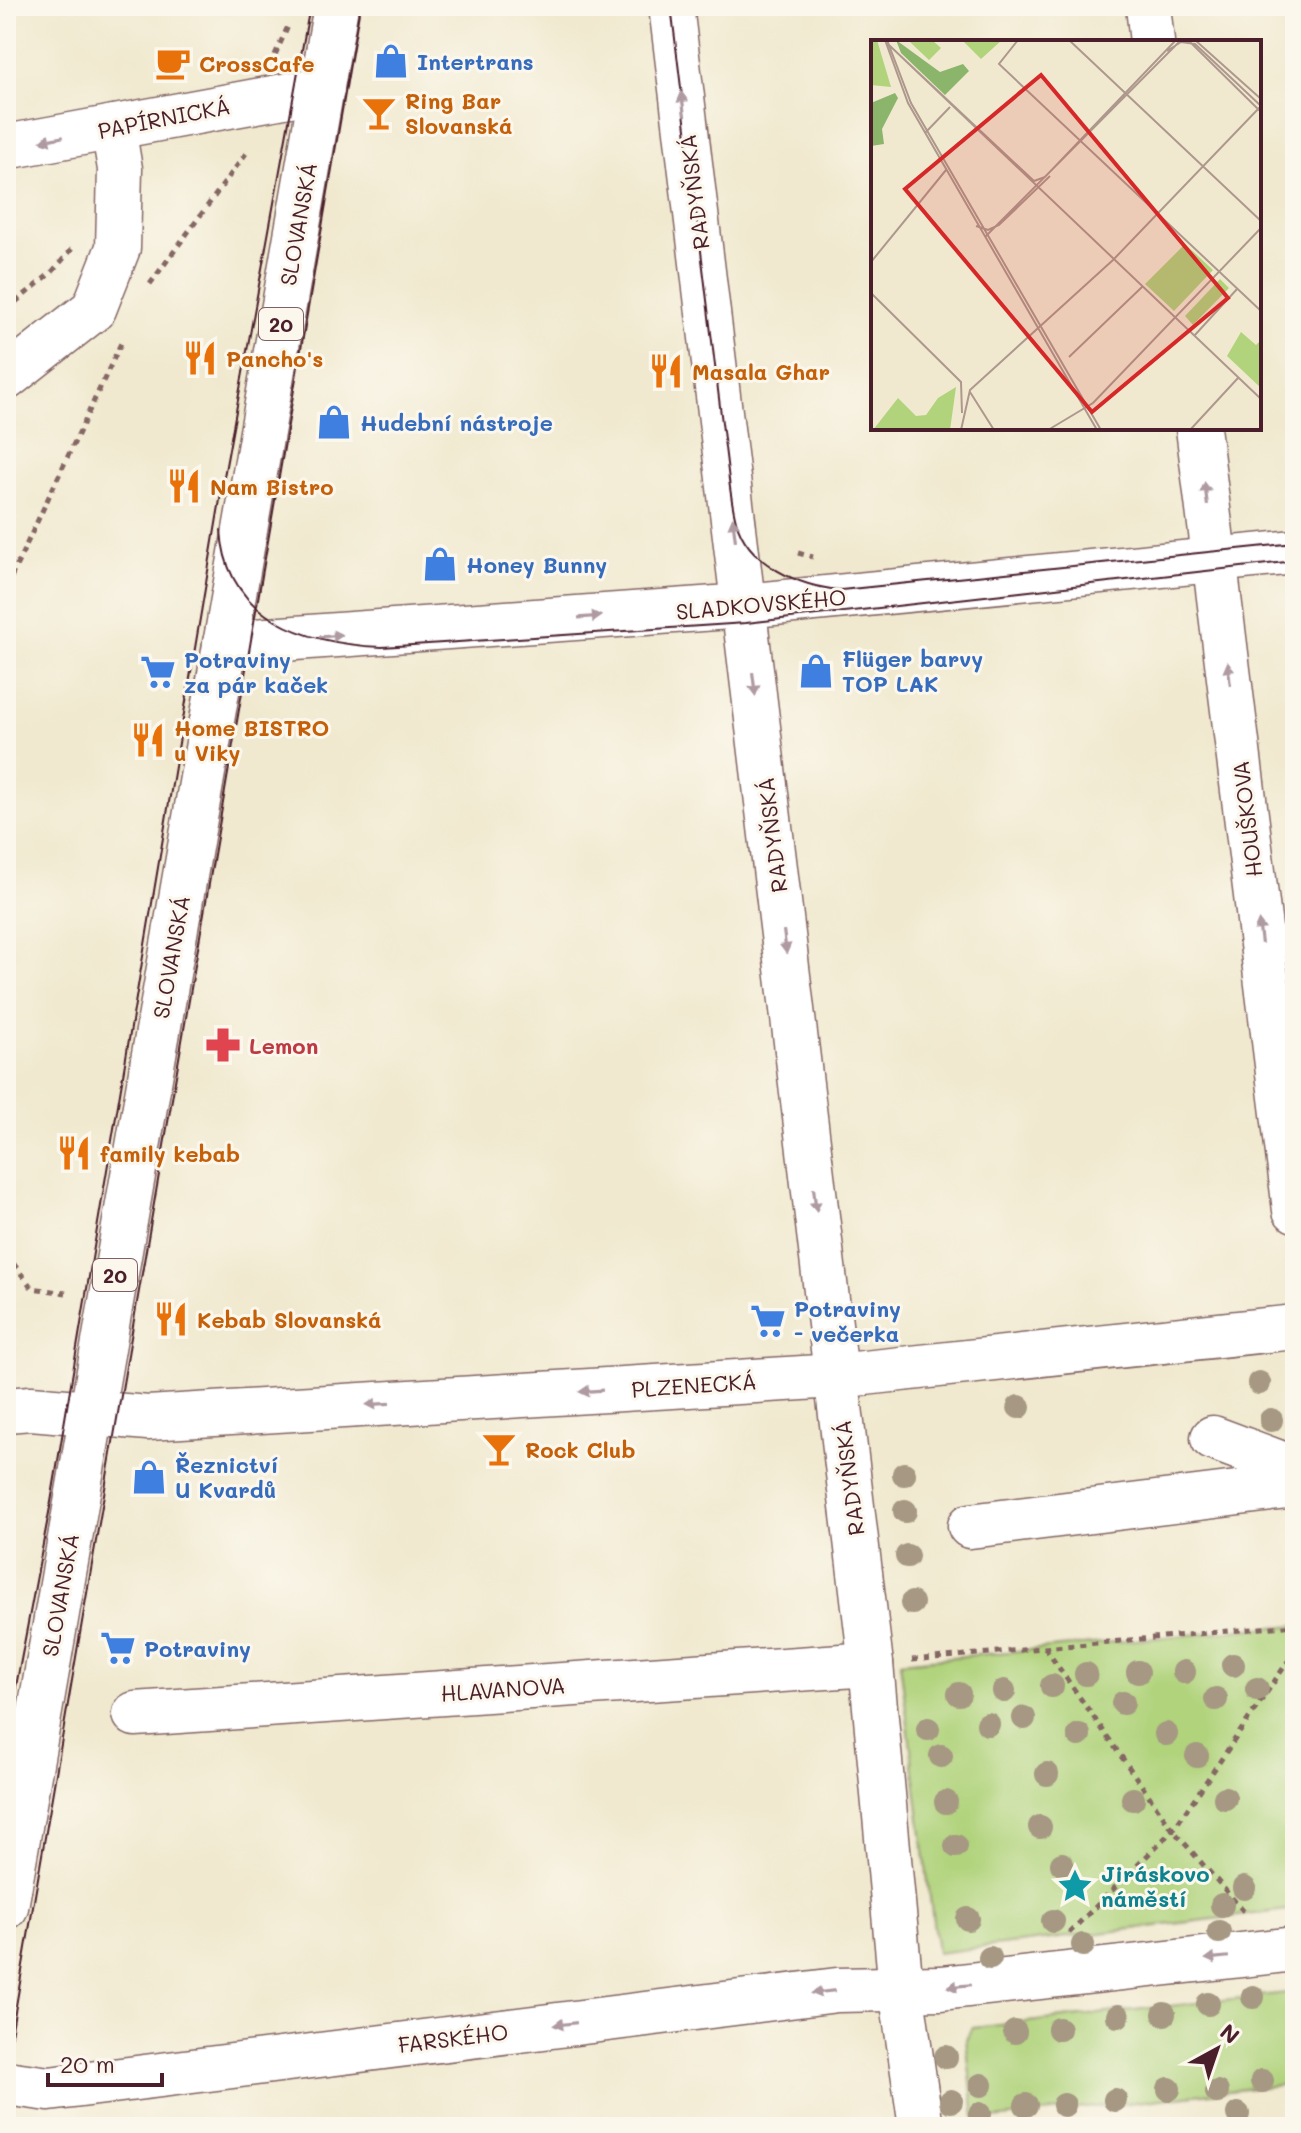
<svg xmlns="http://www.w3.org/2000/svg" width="1301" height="2133" font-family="Mali,sans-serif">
<rect width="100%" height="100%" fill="#fbf7ec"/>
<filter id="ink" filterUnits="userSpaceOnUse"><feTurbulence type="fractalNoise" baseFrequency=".0125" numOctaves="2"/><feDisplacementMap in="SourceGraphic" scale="16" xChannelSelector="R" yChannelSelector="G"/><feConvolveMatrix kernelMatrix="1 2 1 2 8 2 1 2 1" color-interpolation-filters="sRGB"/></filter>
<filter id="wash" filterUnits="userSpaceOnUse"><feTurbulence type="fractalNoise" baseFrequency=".006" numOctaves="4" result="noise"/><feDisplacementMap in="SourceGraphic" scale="32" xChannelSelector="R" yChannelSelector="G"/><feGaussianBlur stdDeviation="1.8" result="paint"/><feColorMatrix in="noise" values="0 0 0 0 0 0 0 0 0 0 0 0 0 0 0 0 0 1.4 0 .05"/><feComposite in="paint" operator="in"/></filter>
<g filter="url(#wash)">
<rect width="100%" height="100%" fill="#f0e9cf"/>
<!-- green -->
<g fill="#b0d37c" stroke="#7d7954" stroke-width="2">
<path d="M1295,1625V1909L937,1953L900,1662Z"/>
<path d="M1295,1992V2083L978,2121L975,2118L966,2039L973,2028Z"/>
</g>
</g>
<g filter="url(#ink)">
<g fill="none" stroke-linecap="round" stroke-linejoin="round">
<!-- minor casing -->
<g stroke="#846664" stroke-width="47">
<g id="minor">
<path d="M671,6L871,1664L901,1989L921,2127"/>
<path d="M1148,6L1152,42"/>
<path d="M6,147L322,89"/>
<path d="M6,378L94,309L118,248L120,169L113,127"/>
<path d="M1198,428L1295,1210"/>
<path d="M225,643L744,606L1295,552"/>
<path d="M6,1410L31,1408L148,1418L836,1376L1295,1327"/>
<path d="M1213,1438L1277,1462L1295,1479"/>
<path d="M970,1526L1295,1486"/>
<path d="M135,1714L871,1664"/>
<path d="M6,2083L49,2089L837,1990L941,1988L1295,1949"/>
</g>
</g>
<!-- major casing -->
<g stroke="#846664" stroke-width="47">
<path id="major" d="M6,1907L336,6"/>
</g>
<!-- path -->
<g stroke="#846664" stroke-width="5" stroke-dasharray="6 6" stroke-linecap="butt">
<path d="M275,55L289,24"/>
<path d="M150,284L247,152"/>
<path d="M6,310L52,272L73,248"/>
<path d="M798,553L813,557"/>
<path d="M6,588L123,339"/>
<path d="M6,1254L32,1288L66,1293"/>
<path d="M1045,1648L1173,1830L1246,1914"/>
<path d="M912,1660L1295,1625"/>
<path d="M1069,1933L1173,1830L1295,1651"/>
</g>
<!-- minor -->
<use href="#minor" stroke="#fff" stroke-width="44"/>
<!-- major -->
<use href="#major" stroke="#fff" stroke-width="44"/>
<!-- tram -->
<g stroke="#4a1f2b" stroke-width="2">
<path d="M671,6L728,472C730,488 732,506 736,521C748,565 801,587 841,590L1295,543"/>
<path d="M221,530C226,619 307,644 382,647L746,623L1295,561"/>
<path d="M6,1739L51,1502L223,482L310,6"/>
<path d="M6,2064L360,6"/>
</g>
</g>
<!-- trees -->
<g fill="#a69882">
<circle cx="1259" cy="1383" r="12"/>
<circle cx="1019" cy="1407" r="12"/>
<circle cx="1271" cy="1420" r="12"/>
<circle cx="904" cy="1474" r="12"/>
<circle cx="905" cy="1511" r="12"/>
<circle cx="907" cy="1556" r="12"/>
<circle cx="912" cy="1603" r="12"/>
<circle cx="1233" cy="1665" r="12"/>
<circle cx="1138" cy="1672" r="12"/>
<circle cx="1184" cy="1672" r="12"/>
<circle cx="1086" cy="1674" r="12"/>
<circle cx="1052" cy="1686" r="12"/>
<circle cx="1257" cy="1689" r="12"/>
<circle cx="1004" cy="1691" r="12"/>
<circle cx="959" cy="1694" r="12"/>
<circle cx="1216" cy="1699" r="12"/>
<circle cx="1123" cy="1703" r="12"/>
<circle cx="1024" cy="1718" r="12"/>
<circle cx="988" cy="1724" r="12"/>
<circle cx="928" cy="1729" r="12"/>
<circle cx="1166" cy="1734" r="12"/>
<circle cx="1079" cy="1735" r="12"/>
<circle cx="941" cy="1756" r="12"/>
<circle cx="1197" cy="1756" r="12"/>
<circle cx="1047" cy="1774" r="12"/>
<circle cx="1225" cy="1798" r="12"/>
<circle cx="1133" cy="1799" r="12"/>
<circle cx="946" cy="1802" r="12"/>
<circle cx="1040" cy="1827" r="12"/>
<circle cx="956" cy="1846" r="12"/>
<circle cx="1062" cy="1864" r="12"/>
<circle cx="1244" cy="1888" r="12"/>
<circle cx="1222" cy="1905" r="12"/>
<circle cx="968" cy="1919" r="12"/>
<circle cx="1053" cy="1921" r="12"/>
<circle cx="1219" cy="1932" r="12"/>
<circle cx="1083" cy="1945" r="12"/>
<circle cx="990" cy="1958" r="12"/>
<circle cx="1253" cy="1997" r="12"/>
<circle cx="1208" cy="2004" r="12"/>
<circle cx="1164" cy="2014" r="12"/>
<circle cx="1118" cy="2016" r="12"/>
<circle cx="1059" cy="2029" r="12"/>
<circle cx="1015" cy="2032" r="12"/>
<circle cx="946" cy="2057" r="12"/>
<circle cx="1262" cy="2081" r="12"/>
<circle cx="981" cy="2085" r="12"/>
<circle cx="1169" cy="2089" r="12"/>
<circle cx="1217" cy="2092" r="12"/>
<circle cx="1115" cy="2100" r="12"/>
<circle cx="951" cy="2101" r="12"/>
<circle cx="1026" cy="2105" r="12"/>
<circle cx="1064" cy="2105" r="12"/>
<circle cx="980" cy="2114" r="12"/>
<circle cx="1238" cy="2114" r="12"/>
</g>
<!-- one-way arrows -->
<defs><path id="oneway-solid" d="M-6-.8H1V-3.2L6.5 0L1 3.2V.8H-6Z" transform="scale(2)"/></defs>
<g fill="#ae9aa0">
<use href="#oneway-solid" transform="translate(683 104) rotate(-97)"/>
<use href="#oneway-solid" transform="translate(52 139) rotate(169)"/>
<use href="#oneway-solid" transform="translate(1206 494) rotate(-97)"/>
<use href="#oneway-solid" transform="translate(734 529) rotate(-97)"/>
<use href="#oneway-solid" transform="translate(590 617) rotate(-4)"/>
<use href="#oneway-solid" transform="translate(331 636) rotate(-4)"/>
<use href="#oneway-solid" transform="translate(1229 674) rotate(-97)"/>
<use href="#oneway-solid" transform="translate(754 684) rotate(83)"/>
<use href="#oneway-solid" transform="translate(1260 932) rotate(-97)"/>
<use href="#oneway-solid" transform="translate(785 942) rotate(83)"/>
<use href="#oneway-solid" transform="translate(815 1200) rotate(83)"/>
<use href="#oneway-solid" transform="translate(591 1391) rotate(176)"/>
<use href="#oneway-solid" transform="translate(378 1404) rotate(177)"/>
<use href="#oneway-solid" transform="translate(1217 1958) rotate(174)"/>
<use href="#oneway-solid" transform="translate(959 1986) rotate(174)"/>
<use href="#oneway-solid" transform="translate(823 1992) rotate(173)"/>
<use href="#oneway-solid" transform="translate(565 2024) rotate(173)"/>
</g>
</g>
<!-- icons -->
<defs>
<g id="shop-bare" transform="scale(2.76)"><path d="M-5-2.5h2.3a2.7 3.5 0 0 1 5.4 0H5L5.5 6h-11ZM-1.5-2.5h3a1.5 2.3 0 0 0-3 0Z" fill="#3f7fe0" stroke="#fbf7ec" stroke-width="2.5" paint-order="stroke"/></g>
<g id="cafe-bare" transform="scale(2.76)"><path d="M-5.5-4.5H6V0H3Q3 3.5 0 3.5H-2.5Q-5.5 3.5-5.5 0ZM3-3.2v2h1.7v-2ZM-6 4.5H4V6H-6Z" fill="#e8710a" stroke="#fbf7ec" stroke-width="2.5" paint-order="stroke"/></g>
<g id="bar-bare" transform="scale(2.76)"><path d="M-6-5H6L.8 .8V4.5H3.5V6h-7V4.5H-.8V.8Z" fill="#e8710a" stroke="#fbf7ec" stroke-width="2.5" paint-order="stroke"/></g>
<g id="restaurant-bare" transform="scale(2.76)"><path d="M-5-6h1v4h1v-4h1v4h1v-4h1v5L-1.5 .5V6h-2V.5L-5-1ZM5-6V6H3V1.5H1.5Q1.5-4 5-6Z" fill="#e8710a" stroke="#fbf7ec" stroke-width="2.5" paint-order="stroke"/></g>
<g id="supermarket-bare" transform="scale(2.76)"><path d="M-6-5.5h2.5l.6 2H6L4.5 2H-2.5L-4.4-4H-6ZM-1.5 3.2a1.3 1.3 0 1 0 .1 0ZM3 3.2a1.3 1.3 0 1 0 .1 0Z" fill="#3f7fe0" stroke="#fbf7ec" stroke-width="2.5" paint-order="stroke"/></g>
<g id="pharmacy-bare" transform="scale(2.76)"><path d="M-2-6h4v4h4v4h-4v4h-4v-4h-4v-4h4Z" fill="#e0444e" stroke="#fbf7ec" stroke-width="2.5" paint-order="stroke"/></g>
<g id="sight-bare" transform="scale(2.76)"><path d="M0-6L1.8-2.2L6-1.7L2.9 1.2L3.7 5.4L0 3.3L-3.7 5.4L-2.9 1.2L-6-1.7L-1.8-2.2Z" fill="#0f9aa8" stroke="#fbf7ec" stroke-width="2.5" paint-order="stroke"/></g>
</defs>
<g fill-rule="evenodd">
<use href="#shop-bare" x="391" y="61"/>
<use href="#cafe-bare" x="173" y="63"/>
<use href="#bar-bare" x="379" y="113"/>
<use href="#restaurant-bare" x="200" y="358"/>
<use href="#restaurant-bare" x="666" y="371"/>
<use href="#shop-bare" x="334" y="422"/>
<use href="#restaurant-bare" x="184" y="486"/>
<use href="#shop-bare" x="440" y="564"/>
<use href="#shop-bare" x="816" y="671"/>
<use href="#supermarket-bare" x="158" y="672"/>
<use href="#restaurant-bare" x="148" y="740"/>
<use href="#pharmacy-bare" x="223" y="1045"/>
<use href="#restaurant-bare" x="74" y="1153"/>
<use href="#restaurant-bare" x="171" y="1319"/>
<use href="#supermarket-bare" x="768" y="1321"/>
<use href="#bar-bare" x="499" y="1449"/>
<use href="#shop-bare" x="149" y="1477"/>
<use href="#supermarket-bare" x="118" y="1648"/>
<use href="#sight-bare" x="1075" y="1886"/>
</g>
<g text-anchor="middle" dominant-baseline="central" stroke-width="6" stroke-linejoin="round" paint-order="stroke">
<!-- shield labels -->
<g fill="#fbf7ec" stroke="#7f6065" stroke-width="2">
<rect x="259" y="308" width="44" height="32" rx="6"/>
<rect x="93" y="1259" width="44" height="32" rx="6"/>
</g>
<g font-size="20" font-weight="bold" fill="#4a1f2b">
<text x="281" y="324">20</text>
<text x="115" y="1275">20</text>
</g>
<!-- shop labels -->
<g font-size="22" font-weight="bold" fill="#366cbe" stroke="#fbf7ec" text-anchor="start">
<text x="417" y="61">Intertrans</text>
<text x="360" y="422">Hudební nástroje</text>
<text x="466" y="564">Honey Bunny</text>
<text x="842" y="658">Flüger barvy<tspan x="842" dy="25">TOP LAK</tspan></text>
<text x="184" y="659">Potraviny<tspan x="184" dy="25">za pár kaček</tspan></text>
<text x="794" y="1308">Potraviny<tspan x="794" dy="25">- večerka</tspan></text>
<text x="175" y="1464">Řeznictví<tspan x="175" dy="25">U Kvardů</tspan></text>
<text x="144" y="1648">Potraviny</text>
</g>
<!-- food labels -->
<g font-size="22" font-weight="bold" fill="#c56008" stroke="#fbf7ec" text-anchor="start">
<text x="199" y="63">CrossCafe</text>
<text x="405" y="100">Ring Bar<tspan x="405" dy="25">Slovanská</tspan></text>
<text x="226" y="358">Pancho's</text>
<text x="692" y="371">Masala Ghar</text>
<text x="210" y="486">Nam Bistro</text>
<text x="174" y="727">Home BISTRO<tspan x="174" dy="25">u Viky</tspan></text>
<text x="100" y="1153">family kebab</text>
<text x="197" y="1319">Kebab Slovanská</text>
<text x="525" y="1449">Rock Club</text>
</g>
<!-- street labels -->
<g font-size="22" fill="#4a1f2b" stroke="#fbf7ec">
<text transform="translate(164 118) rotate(-11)">PAPÍRNICKÁ</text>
<text transform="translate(694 192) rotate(-97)">RADYŇSKÁ</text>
<text transform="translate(298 224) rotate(-80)">SLOVANSKÁ</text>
<text transform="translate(761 604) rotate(-5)">SLADKOVSKÉHO</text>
<text transform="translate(1247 819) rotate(-97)">HOUŠKOVA</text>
<text transform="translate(772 835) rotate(-97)">RADYŇSKÁ</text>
<text transform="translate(171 957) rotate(-80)">SLOVANSKÁ</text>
<text transform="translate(694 1385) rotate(-4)">PLZENECKÁ</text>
<text transform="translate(849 1478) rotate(-97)">RADYŇSKÁ</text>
<text transform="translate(60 1595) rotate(-80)">SLOVANSKÁ</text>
<text transform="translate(503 1689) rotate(-4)">HLAVANOVA</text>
<text transform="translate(453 2038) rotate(-7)">FARSKÉHO</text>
</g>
<!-- health labels -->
<g font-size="22" font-weight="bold" fill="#be3a42" stroke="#fbf7ec" text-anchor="start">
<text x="249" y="1045">Lemon</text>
</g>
<!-- culture labels -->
<g font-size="22" font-weight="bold" fill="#0d838f" stroke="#fbf7ec" text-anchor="start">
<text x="1101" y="1873">Jiráskovo<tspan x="1101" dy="25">náměstí</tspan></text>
</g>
</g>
<!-- overview -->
<g transform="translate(871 40)">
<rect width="390" height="390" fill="#f0e9cf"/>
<path d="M0,0H6L20,47L0,45ZM61,0L70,8L58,20L39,2ZM91,0H131L110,19ZM314,204L342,230L303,271L274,244ZM349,239L358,248L322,285L314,276ZM370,292L385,305L390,300V348L356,316ZM85,347L79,390H2L27,358L45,376L55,375L67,358Z" fill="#b0d37c"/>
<path d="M25,0L69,32L92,24L98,31L74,55L30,13ZM24,53L27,58L11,89L13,104L0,106V63Z" fill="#8cb56c"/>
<path fill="none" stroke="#ae988d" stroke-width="2" d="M14,0L37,63L226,390M16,0L40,63L230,390M147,0L128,24L390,271M198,0L390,181M317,0L389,71M324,0L390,59M18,5L390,359M20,7L163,141L174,137L305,0M296,11L310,2L324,4L390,66M54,93L79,67M105,186L117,190L128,185L179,136M114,197L310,0M0,222L75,130M0,253L90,342L91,373M323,296L367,248M198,317L271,247M99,352L123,390M90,390L99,350L242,220L390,66M177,390L222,363L390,188M319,390L367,338"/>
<path fill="#d62828" fill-opacity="0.15" stroke="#d62828" stroke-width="4" d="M170,35L357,258L221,372L34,149Z"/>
<rect width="390" height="390" fill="none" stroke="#4a1f2b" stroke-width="4"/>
</g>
<!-- margin -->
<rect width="1301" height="2133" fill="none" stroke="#fbf7ec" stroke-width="32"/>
<!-- north arrow -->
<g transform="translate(1217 2049) rotate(40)" stroke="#fbf7ec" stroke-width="6" paint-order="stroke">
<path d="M0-6L14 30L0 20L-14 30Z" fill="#4a1f2b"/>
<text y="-12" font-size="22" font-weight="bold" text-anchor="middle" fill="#4a1f2b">N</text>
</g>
<!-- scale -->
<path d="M48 2073v12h114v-12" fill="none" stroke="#4a1f2b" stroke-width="4"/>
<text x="60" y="2073" font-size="24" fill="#4a1f2b" stroke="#fbf7ec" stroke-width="6" paint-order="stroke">20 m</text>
</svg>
